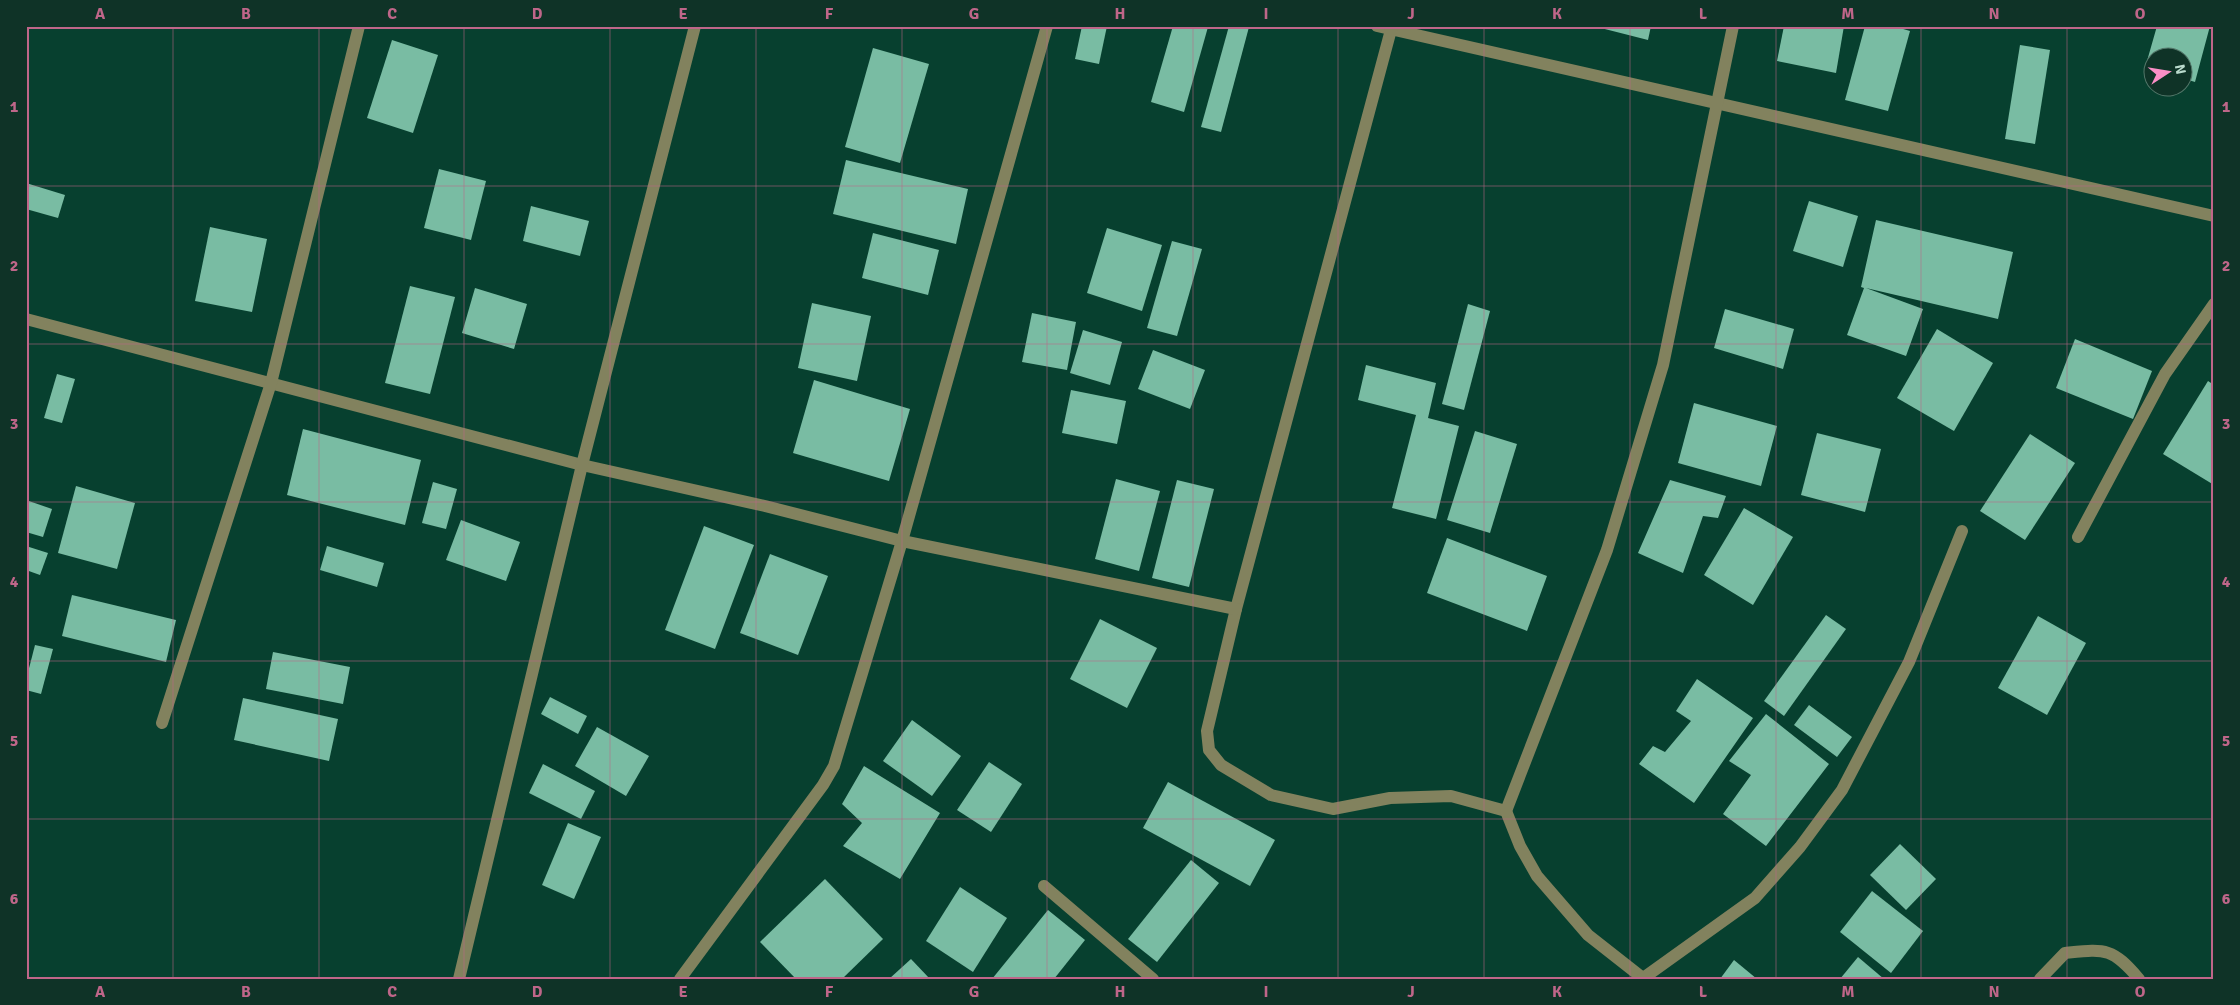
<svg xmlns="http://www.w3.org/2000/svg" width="2240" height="1005" font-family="Signika,sans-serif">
<rect width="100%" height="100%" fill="#07402f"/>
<!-- building -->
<g fill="#79bca3">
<path d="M1082,26H1107L1099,64L1075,59Z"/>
<path d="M1173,26L1208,27L1184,112L1151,102Z"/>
<path d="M1229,26L1249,27L1221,132L1201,127Z"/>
<path d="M1593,26H1651L1648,40Z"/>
<path d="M1784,26H1844L1836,73L1777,61Z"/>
<path d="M1865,26H1893L1910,31L1888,111L1845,100Z"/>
<path d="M2157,26H2210L2195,82L2182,78V58H2152V70L2145,68Z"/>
<path d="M392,40L438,55L413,133L367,118Z"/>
<path d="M2020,45L2050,50L2035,144L2005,139Z"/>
<path d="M873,48L929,64L900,163L845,147Z"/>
<path d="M846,160L968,189L956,244L833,214Z"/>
<path d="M439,169L486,181L471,240L424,228Z"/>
<path d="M26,183L65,195L58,218L26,209Z"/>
<path d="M1809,201L1858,216L1843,267L1793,251Z"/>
<path d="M531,206L589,221L580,256L523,241Z"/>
<path d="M1876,220L2013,252L1998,319L1866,288L1923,309L1906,356L1847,335L1864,288L1861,287Z"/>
<path d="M210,227L267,239L252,312L195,301Z"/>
<path d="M1107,228L1162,245L1142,311L1087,293Z"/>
<path d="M873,233L939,250L928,295L862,278Z"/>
<path d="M1172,241L1202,249L1177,336L1147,328Z"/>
<path d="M410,286L455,297L430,394L385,383Z"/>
<path d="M475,288L527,304L514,349L462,333Z"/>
<path d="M812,303L871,316L857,381L798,368Z"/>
<path d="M1468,304L1490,311L1464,410L1442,404Z"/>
<path d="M1725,309L1794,329L1783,369L1714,348Z"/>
<path d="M1032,313L1076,322L1067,370L1022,362Z"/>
<path d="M1937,329L1993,363L1954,431L1897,398Z"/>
<path d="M1083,330L1122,342L1110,385L1070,373Z"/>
<path d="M2075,339L2152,371L2133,419L2056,388Z"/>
<path d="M1153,350L1205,370L1190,409L1138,389Z"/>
<path d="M1366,365L1436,383L1428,418L1459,426L1436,519L1392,508L1416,415L1358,400Z"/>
<path d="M57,374L75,379L62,423L44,418Z"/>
<path d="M814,380L910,409L889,481L793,453Z"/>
<path d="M2208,381L2214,385V485L2163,454Z"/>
<path d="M1071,390L1126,401L1117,444L1062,433Z"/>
<path d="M1694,403L1777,426L1761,486L1678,463Z"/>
<path d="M303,429L421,460L405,525L287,495Z"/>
<path d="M1475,431L1517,444L1490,533L1447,520Z"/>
<path d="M1817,433L1881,449L1865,512L1801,495Z"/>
<path d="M2030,434L2075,463L2025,540L1980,511Z"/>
<path d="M1116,479L1160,491L1139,571L1095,559Z"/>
<path d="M1177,480L1214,489L1189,587L1152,578Z"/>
<path d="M1670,480L1726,496L1718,518L1703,516L1683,573L1638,553Z"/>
<path d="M433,482L457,489L446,529L422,523Z"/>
<path d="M76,486L135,503L117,569L58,553Z"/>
<path d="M26,500L52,509L43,537L26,532Z"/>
<path d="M1744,508L1793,537L1753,605L1704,575Z"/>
<path d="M461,520L520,542L506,581L446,560Z"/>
<path d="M704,526L754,545L715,649L665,630Z"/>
<path d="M1447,538L1547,576L1527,631L1427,593Z"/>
<path d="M26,546L48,553L40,575L26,570Z"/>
<path d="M327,546L384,563L377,587L320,570Z"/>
<path d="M770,554L828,576L798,655L740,633Z"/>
<path d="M72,595L176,620L166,662L62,636Z"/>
<path d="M1826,615L1846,629L1784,716L1764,701Z"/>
<path d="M2038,616L2086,643L2047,715L1998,688Z"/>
<path d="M1100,619L1157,648L1127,708L1070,679Z"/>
<path d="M35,645L53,649L41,694L26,690V680Z"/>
<path d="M273,652L350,667L343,704L266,689Z"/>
<path d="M1697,679L1753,718L1694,803L1639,764L1653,746L1665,752L1691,721L1676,711Z"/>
<path d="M550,697L587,716L578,734L541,714Z"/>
<path d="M243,698L338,719L329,761L234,740Z"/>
<path d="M1809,705L1852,737L1837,757L1794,725Z"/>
<path d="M1766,714L1829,764L1766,846L1723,814L1751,775L1729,761Z"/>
<path d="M912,720L961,756L932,796L883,761Z"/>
<path d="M597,727L649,756L626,796L575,766Z"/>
<path d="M989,762L1022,784L991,832L957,810Z"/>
<path d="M543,764L595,791L581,819L529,793Z"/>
<path d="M864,766L940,813L900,879L843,846L862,823L842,804Z"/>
<path d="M1168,782L1275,840L1250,886L1143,828Z"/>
<path d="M568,823L601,837L574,899L542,885Z"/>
<path d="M1900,844L1936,879L1906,910L1870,875Z"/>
<path d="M1191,860L1219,883L1157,962L1128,939Z"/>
<path d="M825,879L883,939L842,979H796L760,942Z"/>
<path d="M960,887L1007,918L973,972L926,941Z"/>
<path d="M1872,891L1923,931L1891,973L1840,932Z"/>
<path d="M1048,910L1085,940L1054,979H992Z"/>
<path d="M1858,957L1884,979H1840Z"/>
<path d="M911,959L930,979H889Z"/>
<path d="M1734,960L1757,979H1720Z"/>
</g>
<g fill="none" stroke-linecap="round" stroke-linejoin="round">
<!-- minor -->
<g stroke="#82825e" stroke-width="12">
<path d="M1377,26L2214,216"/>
<path d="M1392,26L1236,609L1207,731L1209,750L1221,765L1271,795L1333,809L1390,798L1451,796L1506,811L1520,846L1537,876L1588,935L1644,979"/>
<path d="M26,319L582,465L765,506L902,541L1236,609"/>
<path d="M2078,537L2165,374L2214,304"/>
<path d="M162,723L271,383L359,26"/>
<path d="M1506,811L1607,550L1663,365L1733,26"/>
<path d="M1044,886L1153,979"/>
<path d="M459,979L582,465L695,26"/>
<path d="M680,979L823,785L834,766L902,541L1047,26"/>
<path d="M1642,979L1755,898L1800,847L1842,790L1909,662L1962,531"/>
<path d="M2040,979L2065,953C2105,949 2112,947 2139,979"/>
</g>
</g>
<!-- grid -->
<path fill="none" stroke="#bf6689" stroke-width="1" stroke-opacity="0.55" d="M173,26V979M319,26V979M464,26V979M610,26V979M756,26V979M902,26V979M1047,26V979M1193,26V979M1338,26V979M1484,26V979M1630,26V979M1776,26V979M1921,26V979M2067,26V979M26,186H2214M26,344H2214M26,502H2214M26,661H2214M26,819H2214"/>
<!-- border -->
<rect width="2240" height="1005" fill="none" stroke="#0f3327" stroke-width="55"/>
<!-- north arrow -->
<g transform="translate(2168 72) rotate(78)"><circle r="24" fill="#0f3327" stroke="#54776a"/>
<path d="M0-4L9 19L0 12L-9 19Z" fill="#fa8fc7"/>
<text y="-8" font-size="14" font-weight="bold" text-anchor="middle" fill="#bbdcce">N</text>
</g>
<rect x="28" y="28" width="2184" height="950" fill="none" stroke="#bf6689" stroke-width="2"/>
<g font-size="16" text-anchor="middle" font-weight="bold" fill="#bf6689">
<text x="100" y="19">A</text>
<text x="246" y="19">B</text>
<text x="392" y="19">C</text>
<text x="537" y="19">D</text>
<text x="683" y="19">E</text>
<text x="829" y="19">F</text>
<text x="974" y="19">G</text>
<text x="1120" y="19">H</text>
<text x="1266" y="19">I</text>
<text x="1411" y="19">J</text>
<text x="1557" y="19">K</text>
<text x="1703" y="19">L</text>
<text x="1848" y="19">M</text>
<text x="1994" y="19">N</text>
<text x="2140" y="19">O</text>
<text x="14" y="112">1</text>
<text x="2226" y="112">1</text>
<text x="14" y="271">2</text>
<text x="2226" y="271">2</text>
<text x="14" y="429">3</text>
<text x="2226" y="429">3</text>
<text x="14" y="587">4</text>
<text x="2226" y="587">4</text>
<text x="14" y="746">5</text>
<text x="2226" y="746">5</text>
<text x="14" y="904">6</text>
<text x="2226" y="904">6</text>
<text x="100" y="997">A</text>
<text x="246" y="997">B</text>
<text x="392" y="997">C</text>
<text x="537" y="997">D</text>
<text x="683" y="997">E</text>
<text x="829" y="997">F</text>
<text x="974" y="997">G</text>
<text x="1120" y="997">H</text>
<text x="1266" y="997">I</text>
<text x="1411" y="997">J</text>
<text x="1557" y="997">K</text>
<text x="1703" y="997">L</text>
<text x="1848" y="997">M</text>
<text x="1994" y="997">N</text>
<text x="2140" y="997">O</text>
</g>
</svg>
